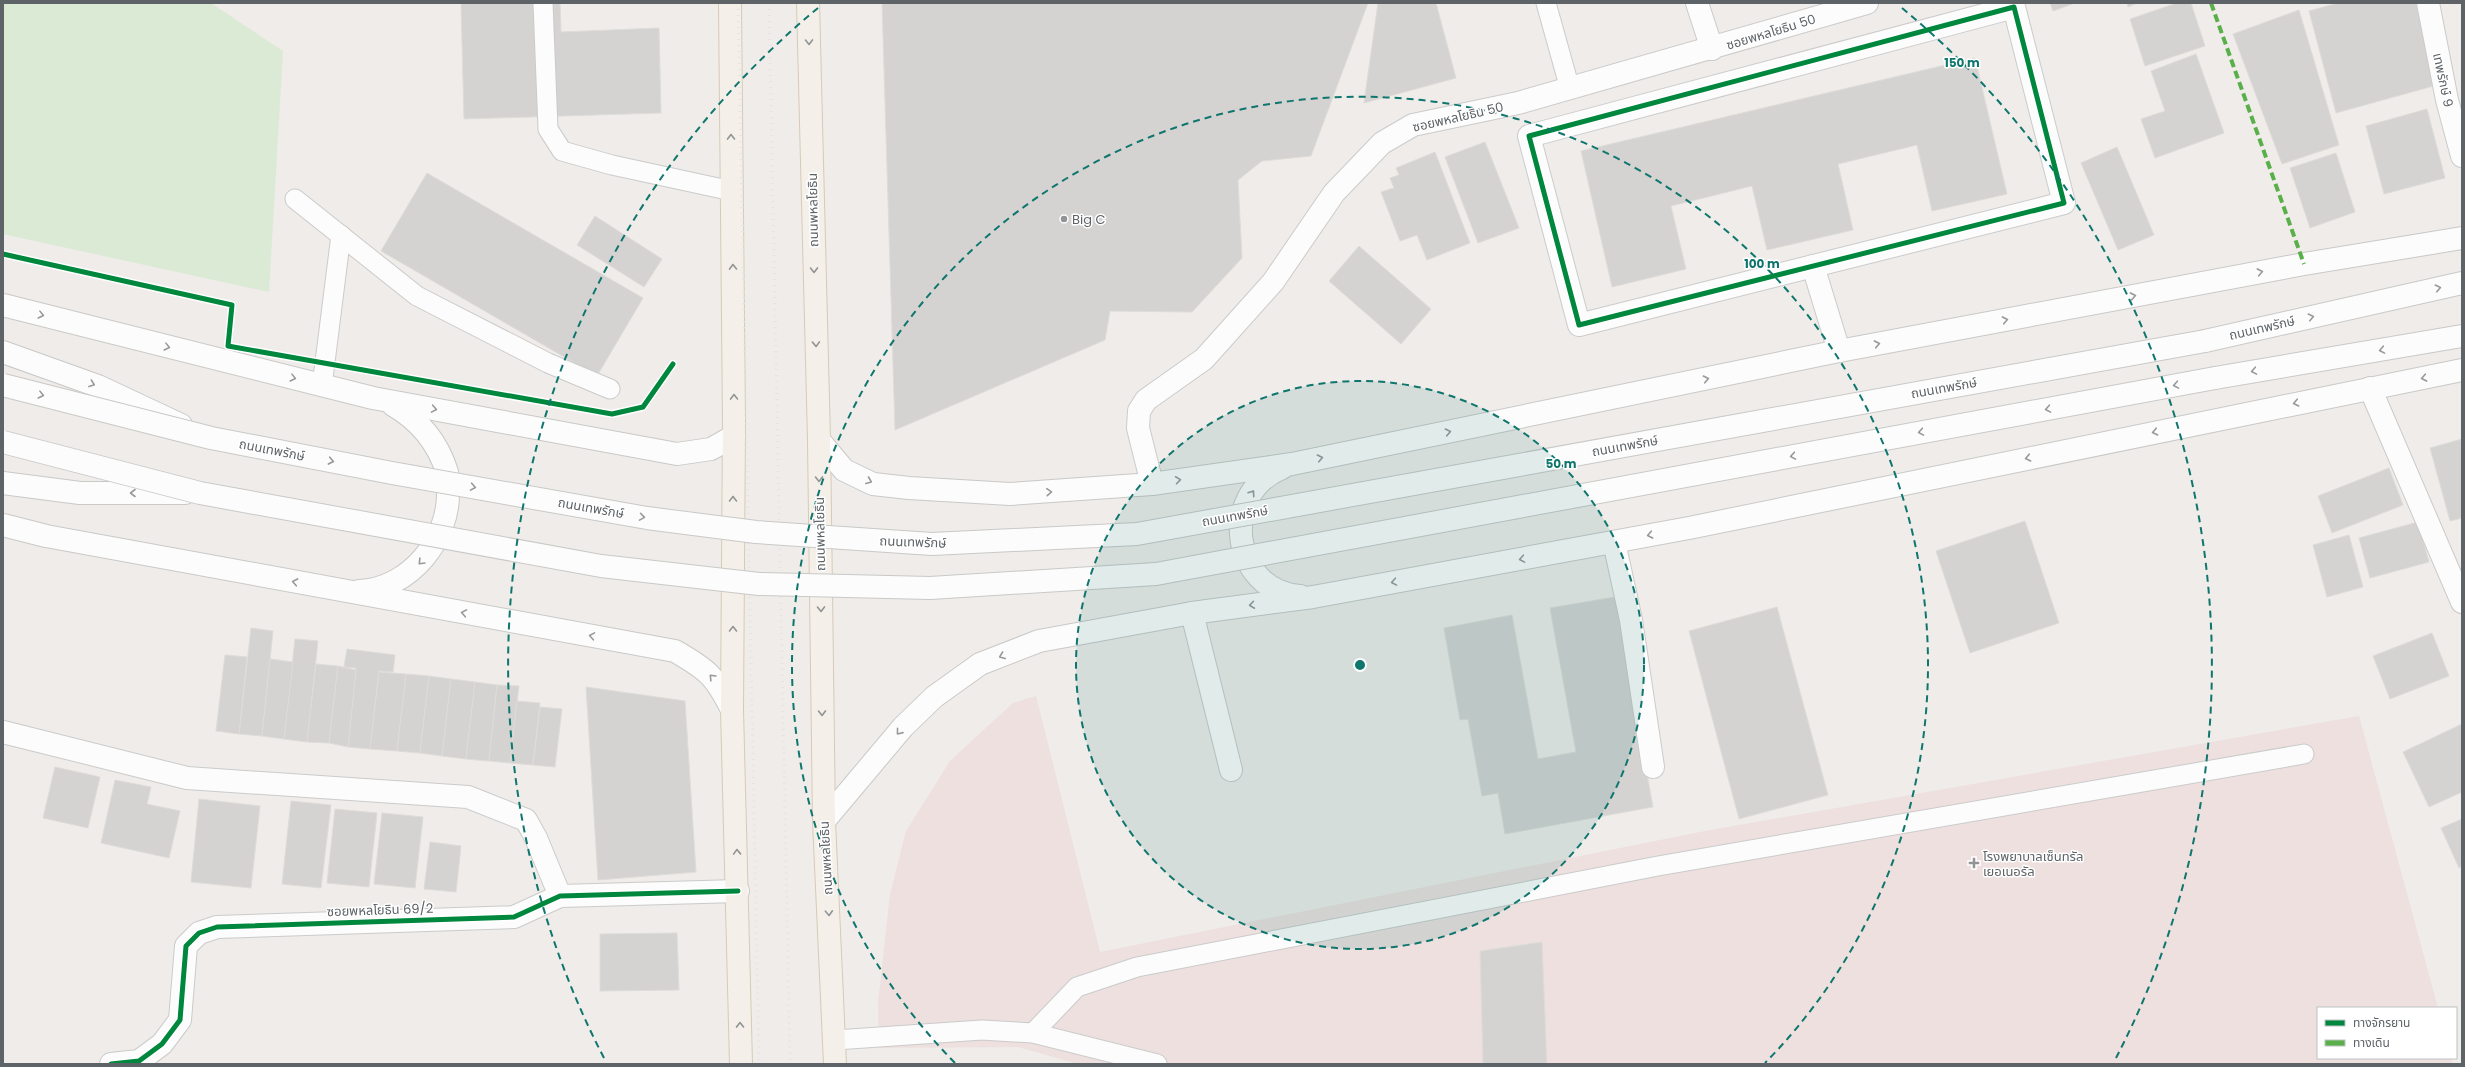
<svg xmlns="http://www.w3.org/2000/svg" width="2465" height="1067" font-family="Poppins,'Noto Sans Thai',sans-serif">
<rect width="100%" height="100%" fill="#efece9"/>
<!-- medical -->
<path fill="#ede0df" d="M1036,696L1100,952L1705,831L2359,716L2438,1008H2318V1058H2451L2453,1064H1078L1018,1047L879,1048L878,1004L890,894L906,831L950,761L1013,703Z"/>
<!-- green -->
<path fill="#daead5" d="M3,3H211L283,51L269,292L3,234Z"/>
<!-- building -->
<g fill="#d5d3d2" stroke="#dedcd8">
<path d="M461,3H560L561,32L659,28L661,113L464,119Z"/>
<path d="M882,3H1368L1311,156L1262,161L1238,180L1242,258L1192,312L1110,311L1105,340L895,430Z"/>
<path d="M1378,3H1436L1456,78L1364,103Z"/>
<path d="M2050,3H2075L2053,11Z"/>
<path d="M2127,3H2137L2128,7Z"/>
<path d="M2177,3H2191L2205,46L2145,66L2130,19Z"/>
<path d="M2338,3H2416L2437,85L2336,113L2309,11Z"/>
<path d="M2299,10L2339,145L2282,164L2233,34Z"/>
<path d="M2196,54L2224,133L2155,158L2141,119L2165,111L2151,71Z"/>
<path d="M1975,58L2007,194L1932,211L1917,145L1838,164L1853,230L1767,250L1752,186L1671,206L1686,269L1612,287L1581,151Z"/>
<path d="M2427,109L2445,178L2384,194L2366,126Z"/>
<path d="M1485,142L1519,228L1478,243L1445,157Z"/>
<path d="M2117,147L2154,235L2118,250L2081,163Z"/>
<path d="M1435,152L1470,243L1427,260L1417,235L1400,241L1381,192L1394,188L1390,178L1399,175L1396,168Z"/>
<path d="M2336,153L2355,212L2310,228L2290,168Z"/>
<path d="M427,173L643,298L597,376L381,251Z"/>
<path d="M595,216L662,259L644,287L577,245Z"/>
<path d="M1359,246L1431,309L1401,344L1329,281Z"/>
<path d="M2462,439V518L2450,521L2430,448Z"/>
<path d="M2389,468L2403,505L2332,533L2318,496Z"/>
<path d="M2025,521L2059,623L1970,653L1936,551Z"/>
<path d="M2418,522L2429,562L2370,578L2359,538Z"/>
<path d="M2349,535L2363,587L2327,597L2313,545Z"/>
<path d="M1615,597L1653,807L1505,834L1498,793L1482,796L1468,719L1460,720L1444,628L1512,615L1538,759L1576,752L1550,608Z"/>
<path d="M1777,607L1828,795L1739,819L1689,631Z"/>
<path d="M251,628L273,631L262,736L239,734Z"/>
<path d="M2432,633L2449,676L2390,699L2373,656Z"/>
<path d="M295,639L318,641L307,742L284,739Z"/>
<path d="M347,649L395,655L393,672L379,671L370,749L348,747L356,668L344,667Z"/>
<path d="M225,655L247,657L239,734L216,731Z"/>
<path d="M270,659L293,662L284,739L262,736Z"/>
<path d="M316,664L338,666L329,743L307,742Z"/>
<path d="M338,666L356,670L348,747L329,743Z"/>
<path d="M379,672L406,674L397,751L370,749Z"/>
<path d="M406,674L429,676L420,753L397,751Z"/>
<path d="M429,676L451,679L442,756L420,753Z"/>
<path d="M451,679L475,682L466,759L442,756Z"/>
<path d="M475,682L497,685L489,761L466,759Z"/>
<path d="M497,685L519,686L510,763L489,761Z"/>
<path d="M586,687L685,701L696,872L598,880Z"/>
<path d="M517,701L540,703L533,765L510,763Z"/>
<path d="M540,707L562,709L555,767L533,765Z"/>
<path d="M2462,724V792L2429,807L2403,752Z"/>
<path d="M55,767L100,777L88,828L43,818Z"/>
<path d="M115,780L151,787L147,804L180,811L169,858L101,843Z"/>
<path d="M199,799L260,806L251,888L191,882Z"/>
<path d="M291,801L331,805L321,888L282,884Z"/>
<path d="M335,809L377,813L369,887L327,883Z"/>
<path d="M382,813L423,817L415,888L374,884Z"/>
<path d="M2462,819V866L2459,868L2441,828Z"/>
<path d="M430,842L461,846L456,892L424,889Z"/>
<path d="M677,933L679,990L600,991V934Z"/>
<path d="M1542,942L1547,1064H1483L1480,951Z"/>
</g>
<g fill="none" stroke-linecap="round" stroke-linejoin="round">
<!-- lane casing -->
<g stroke="#cbcbcb" stroke-width="21">
<g id="lane">
<path d="M543,3L548,129L562,151L612,165L732,191"/>
<path d="M1546,3L1570,89"/>
<path d="M295,199L417,296L548,363L610,389"/>
<path d="M322,386L341,235"/>
<path d="M1033,1033L1077,987L1137,967L1658,866L2304,754"/>
<path d="M835,1040L982,1030L1033,1033L1157,1064"/>
</g>
</g>
<!-- street casing -->
<g stroke="#cbcbcb" stroke-width="24">
<g id="street">
<path d="M1697,3L1712,49"/>
<path d="M2428,3L2447,100L2462,156"/>
<path d="M2014,7L2064,203L1579,325L1529,136Z"/>
<path d="M1813,266L1839,351"/>
<path d="M2370,388L2462,602"/>
<path d="M1152,484L1138,428L1139,411L1146,400L1204,359L1273,282L1334,193L1382,143L1413,125L1518,103L1867,3"/>
<path d="M1614,542L1631,620L1653,767"/>
<path d="M1192,613L1231,770"/>
<path d="M3,732L187,778L468,797L526,820L536,838L560,896"/>
<path d="M111,1064L139,1061L162,1044L180,1020L186,946L199,933L217,927L514,917L560,896L738,891"/>
</g>
</g>
<!-- secondary casing -->
<g stroke="#c9c9c8" stroke-width="24">
<g id="secondary">
<path d="M3,305L373,398L677,454L711,449L734,436"/>
<path d="M2205,341L2462,283"/>
<path d="M3,352L98,386L181,425"/>
<path d="M2215,378L2462,336"/>
<path d="M819,440L844,470L873,484L909,488L1010,494L1152,484L1292,464L1839,351L2304,264L2462,238"/>
<path d="M1282,468C1219,493 1231,591 1300,596"/>
<path d="M3,483L80,493H185"/>
<path d="M3,525L46,536L675,651C708,670 715,676 732,710"/>
<path d="M359,591C410,589 450,539 448,490C448,484 448,477 447,472C438,443 419,420 393,405"/>
<path d="M824,821L903,727L934,697L980,664L1039,641L1192,613L1313,597L1689,528L2462,370"/>
</g>
</g>
<!-- primary casing -->
<g stroke="#d6cab7" stroke-width="24">
<g id="primary">
<path d="M730,3L734,422L732,710L741,1064"/>
<path d="M808,3L819,440L824,821L835,1064"/>
</g>
</g>
<!-- lane -->
<use href="#lane" stroke="#fdfcfc" stroke-width="19"/>
<!-- street -->
<use href="#street" stroke="#fdfcfc" stroke-width="22"/>
<!-- secondary -->
<use href="#secondary" stroke="#fdfcfc" stroke-width="22"/>
<!-- primary -->
<use href="#primary" stroke="#f4f0e9" stroke-width="22"/>
<!-- rail -->
<g stroke="#e3e4e3" stroke-width="3" stroke-dasharray="1 5" stroke-linecap="butt">
<path d="M738,3L759,1064"/>
<path d="M769,3L790,1064"/>
</g>
<!-- secondary-bridge casing -->
<g stroke="#c9c9c8" stroke-width="24" stroke-linecap="butt">
<g id="secondary-bridge">
<path d="M3,385L211,438L392,473L647,518L756,532L932,544L1137,534L2205,341"/>
<path d="M3,442L200,493L601,566L759,584L930,588L1156,574L2215,378"/>
</g>
</g>
<!-- secondary-bridge -->
<use href="#secondary-bridge" stroke="#fdfcfc" stroke-width="22"/>
<!-- quiet -->
<path stroke="#59b04a" stroke-width="4" stroke-dasharray="8 4" stroke-linecap="butt" d="M2211,3L2304,264"/>
<!-- cycleway casing -->
<g stroke="#fff" stroke-width="8">
<g id="cycleway">
<path d="M2014,7L2064,203L1579,325L1529,136Z"/>
<path d="M3,254L232,305L228,346L612,414L643,407L673,364"/>
<path d="M111,1064L139,1061L162,1044L180,1020L186,946L199,933L217,927L514,917L560,896L738,891"/>
</g>
</g>
<!-- cycleway -->
<use href="#cycleway" stroke="#00873e" stroke-width="5"/>
</g>
<!-- one-way arrows -->
<defs><path id="oneway-chevron" d="M-2-3.5L2.5 0L-2 3.5" fill="none" stroke-width="1.6" stroke-linecap="round" stroke-linejoin="round"/></defs>
<g stroke="#929494">
<use href="#oneway-chevron" transform="translate(809 42) rotate(89)"/>
<use href="#oneway-chevron" transform="translate(731 137) rotate(-91)"/>
<use href="#oneway-chevron" transform="translate(733 267) rotate(-91)"/>
<use href="#oneway-chevron" transform="translate(814 270) rotate(89)"/>
<use href="#oneway-chevron" transform="translate(816 344) rotate(88)"/>
<use href="#oneway-chevron" transform="translate(734 397) rotate(-91)"/>
<use href="#oneway-chevron" transform="translate(819 479) rotate(89)"/>
<use href="#oneway-chevron" transform="translate(733 499) rotate(-90)"/>
<use href="#oneway-chevron" transform="translate(821 609) rotate(89)"/>
<use href="#oneway-chevron" transform="translate(733 629) rotate(-90)"/>
<use href="#oneway-chevron" transform="translate(822 713) rotate(89)"/>
<use href="#oneway-chevron" transform="translate(737 852) rotate(-92)"/>
<use href="#oneway-chevron" transform="translate(829 913) rotate(87)"/>
<use href="#oneway-chevron" transform="translate(740 1025) rotate(-91)"/>
</g>
<g stroke="#96999b">
<use href="#oneway-chevron" transform="translate(2260 272) rotate(-11)"/>
<use href="#oneway-chevron" transform="translate(2438 288) rotate(-13)"/>
<use href="#oneway-chevron" transform="translate(2133 296) rotate(-11)"/>
<use href="#oneway-chevron" transform="translate(41 315) rotate(14)"/>
<use href="#oneway-chevron" transform="translate(2311 317) rotate(-13)"/>
<use href="#oneway-chevron" transform="translate(2005 320) rotate(-11)"/>
<use href="#oneway-chevron" transform="translate(1877 344) rotate(-11)"/>
<use href="#oneway-chevron" transform="translate(167 347) rotate(14)"/>
<use href="#oneway-chevron" transform="translate(2382 350) rotate(170)"/>
<use href="#oneway-chevron" transform="translate(2254 371) rotate(170)"/>
<use href="#oneway-chevron" transform="translate(293 378) rotate(14)"/>
<use href="#oneway-chevron" transform="translate(2424 378) rotate(169)"/>
<use href="#oneway-chevron" transform="translate(1706 379) rotate(-12)"/>
<use href="#oneway-chevron" transform="translate(92 384) rotate(20)"/>
<use href="#oneway-chevron" transform="translate(2176 385) rotate(170)"/>
<use href="#oneway-chevron" transform="translate(41 395) rotate(14)"/>
<use href="#oneway-chevron" transform="translate(2296 403) rotate(168)"/>
<use href="#oneway-chevron" transform="translate(434 409) rotate(10)"/>
<use href="#oneway-chevron" transform="translate(2048 409) rotate(170)"/>
<use href="#oneway-chevron" transform="translate(1448 432) rotate(-12)"/>
<use href="#oneway-chevron" transform="translate(1921 432) rotate(170)"/>
<use href="#oneway-chevron" transform="translate(2155 432) rotate(168)"/>
<use href="#oneway-chevron" transform="translate(1793 456) rotate(170)"/>
<use href="#oneway-chevron" transform="translate(1320 458) rotate(-12)"/>
<use href="#oneway-chevron" transform="translate(2028 458) rotate(168)"/>
<use href="#oneway-chevron" transform="translate(331 461) rotate(11)"/>
<use href="#oneway-chevron" transform="translate(1178 480) rotate(-8)"/>
<use href="#oneway-chevron" transform="translate(869 481) rotate(22)"/>
<use href="#oneway-chevron" transform="translate(473 487) rotate(10)"/>
<use href="#oneway-chevron" transform="translate(1049 492) rotate(-4)"/>
<use href="#oneway-chevron" transform="translate(133 493) rotate(180)"/>
<use href="#oneway-chevron" transform="translate(1252 493) rotate(-56)"/>
<use href="#oneway-chevron" transform="translate(642 517) rotate(9)"/>
<use href="#oneway-chevron" transform="translate(1650 535) rotate(169)"/>
<use href="#oneway-chevron" transform="translate(1522 559) rotate(170)"/>
<use href="#oneway-chevron" transform="translate(421 562) rotate(134)"/>
<use href="#oneway-chevron" transform="translate(295 582) rotate(-169)"/>
<use href="#oneway-chevron" transform="translate(1394 582) rotate(170)"/>
<use href="#oneway-chevron" transform="translate(1252 605) rotate(172)"/>
<use href="#oneway-chevron" transform="translate(464 613) rotate(-170)"/>
<use href="#oneway-chevron" transform="translate(592 636) rotate(-170)"/>
<use href="#oneway-chevron" transform="translate(1002 656) rotate(159)"/>
<use href="#oneway-chevron" transform="translate(712 677) rotate(-134)"/>
<use href="#oneway-chevron" transform="translate(899 732) rotate(129)"/>
</g>
<!-- distance rings -->
<circle cx="1360" cy="665" r="284" fill="#0f766e" fill-opacity=".12"/>
<g fill="none" stroke="#0f766e" stroke-width="2" stroke-dasharray="7 5">
<circle cx="1360" cy="665" r="284"/>
<path d="M955 1063A568 568 0 1 1 1765 1063"/>
<path d="M604 1058A852 852 0 0 1 818 8M1902 8A852 852 0 0 1 2116 1058"/>
</g>
<!-- markers -->
<g fill="#919394" stroke="#fff" stroke-width="1.5">
<circle cx="1064" cy="219" r="4"/>
<path d="M1972 857h4v4h4v4h-4v4h-4v-4h-4v-4h4z"/>
</g>
<g text-anchor="middle" dominant-baseline="central" stroke-width="3" stroke-linejoin="round" paint-order="stroke">
<!-- street labels -->
<g font-size="13" fill="#5e6367" stroke="#fff">
<text transform="translate(1771 32) rotate(-17)">ซอยพหลโยธิน 50</text>
<text transform="translate(2443 80) rotate(78)">เทพรักษ์ 9</text>
<text transform="translate(1458 117) rotate(-13)">ซอยพหลโยธิน 50</text>
<text transform="translate(813 210) rotate(-91)">ถนนพหลโยธิน</text>
<text transform="translate(2262 328) rotate(-13)">ถนนเทพรักษ์</text>
<text transform="translate(1944 388) rotate(-10)">ถนนเทพรักษ์</text>
<text transform="translate(1625 446) rotate(-10)">ถนนเทพรักษ์</text>
<text transform="translate(272 450) rotate(11)">ถนนเทพรักษ์</text>
<text transform="translate(591 508) rotate(10)">ถนนเทพรักษ์</text>
<text transform="translate(1235 516) rotate(-10)">ถนนเทพรักษ์</text>
<text transform="translate(820 534) rotate(-91)">ถนนพหลโยธิน</text>
<text transform="translate(913 542) rotate(2)">ถนนเทพรักษ์</text>
<text transform="translate(826 858) rotate(-93)">ถนนพหลโยธิน</text>
<text transform="translate(380 910) rotate(-2)">ซอยพหลโยธิน 69/2</text>
</g>
<!-- poi labels -->
<g font-size="13" fill="#5e6367" stroke="#fff" text-anchor="start">
<text x="1072" y="219">Big C</text>
<text x="1983" y="856">โรงพยาบาลเซ็นทรัล<tspan x="1983" dy="15">เยอเนอรัล</tspan></text>
</g>
</g>
<circle cx="1360" cy="665" r="6" fill="#0f766e" stroke="#fff" stroke-width="2"/>
<g font-size="12" text-anchor="middle" font-weight="bold" fill="#0f766e" stroke="#fff" stroke-width="3" stroke-linejoin="round" paint-order="stroke">
<text x="1962" y="67">150 m</text>
<text x="1762" y="268">100 m</text>
<text x="1561" y="468">50 m</text>
</g>
<!-- border -->
<rect width="2465" height="1067" fill="none" stroke="#5e6367" stroke-width="8"/>
<!-- legend -->
<rect x="2317" y="1007" width="140" height="52" fill="#ffffff" stroke="#bfc1c2"/>
<rect x="2325" y="1020" width="20" height="6" fill="#00873e" stroke="#bfc1c2"/>
<text x="2353" y="1027" font-size="12" fill="#5e6367">ทางจักรยาน</text>
<rect x="2325" y="1040" width="20" height="6" fill="#59b04a" stroke="#bfc1c2"/>
<text x="2353" y="1047" font-size="12" fill="#5e6367">ทางเดิน</text>
</svg>
